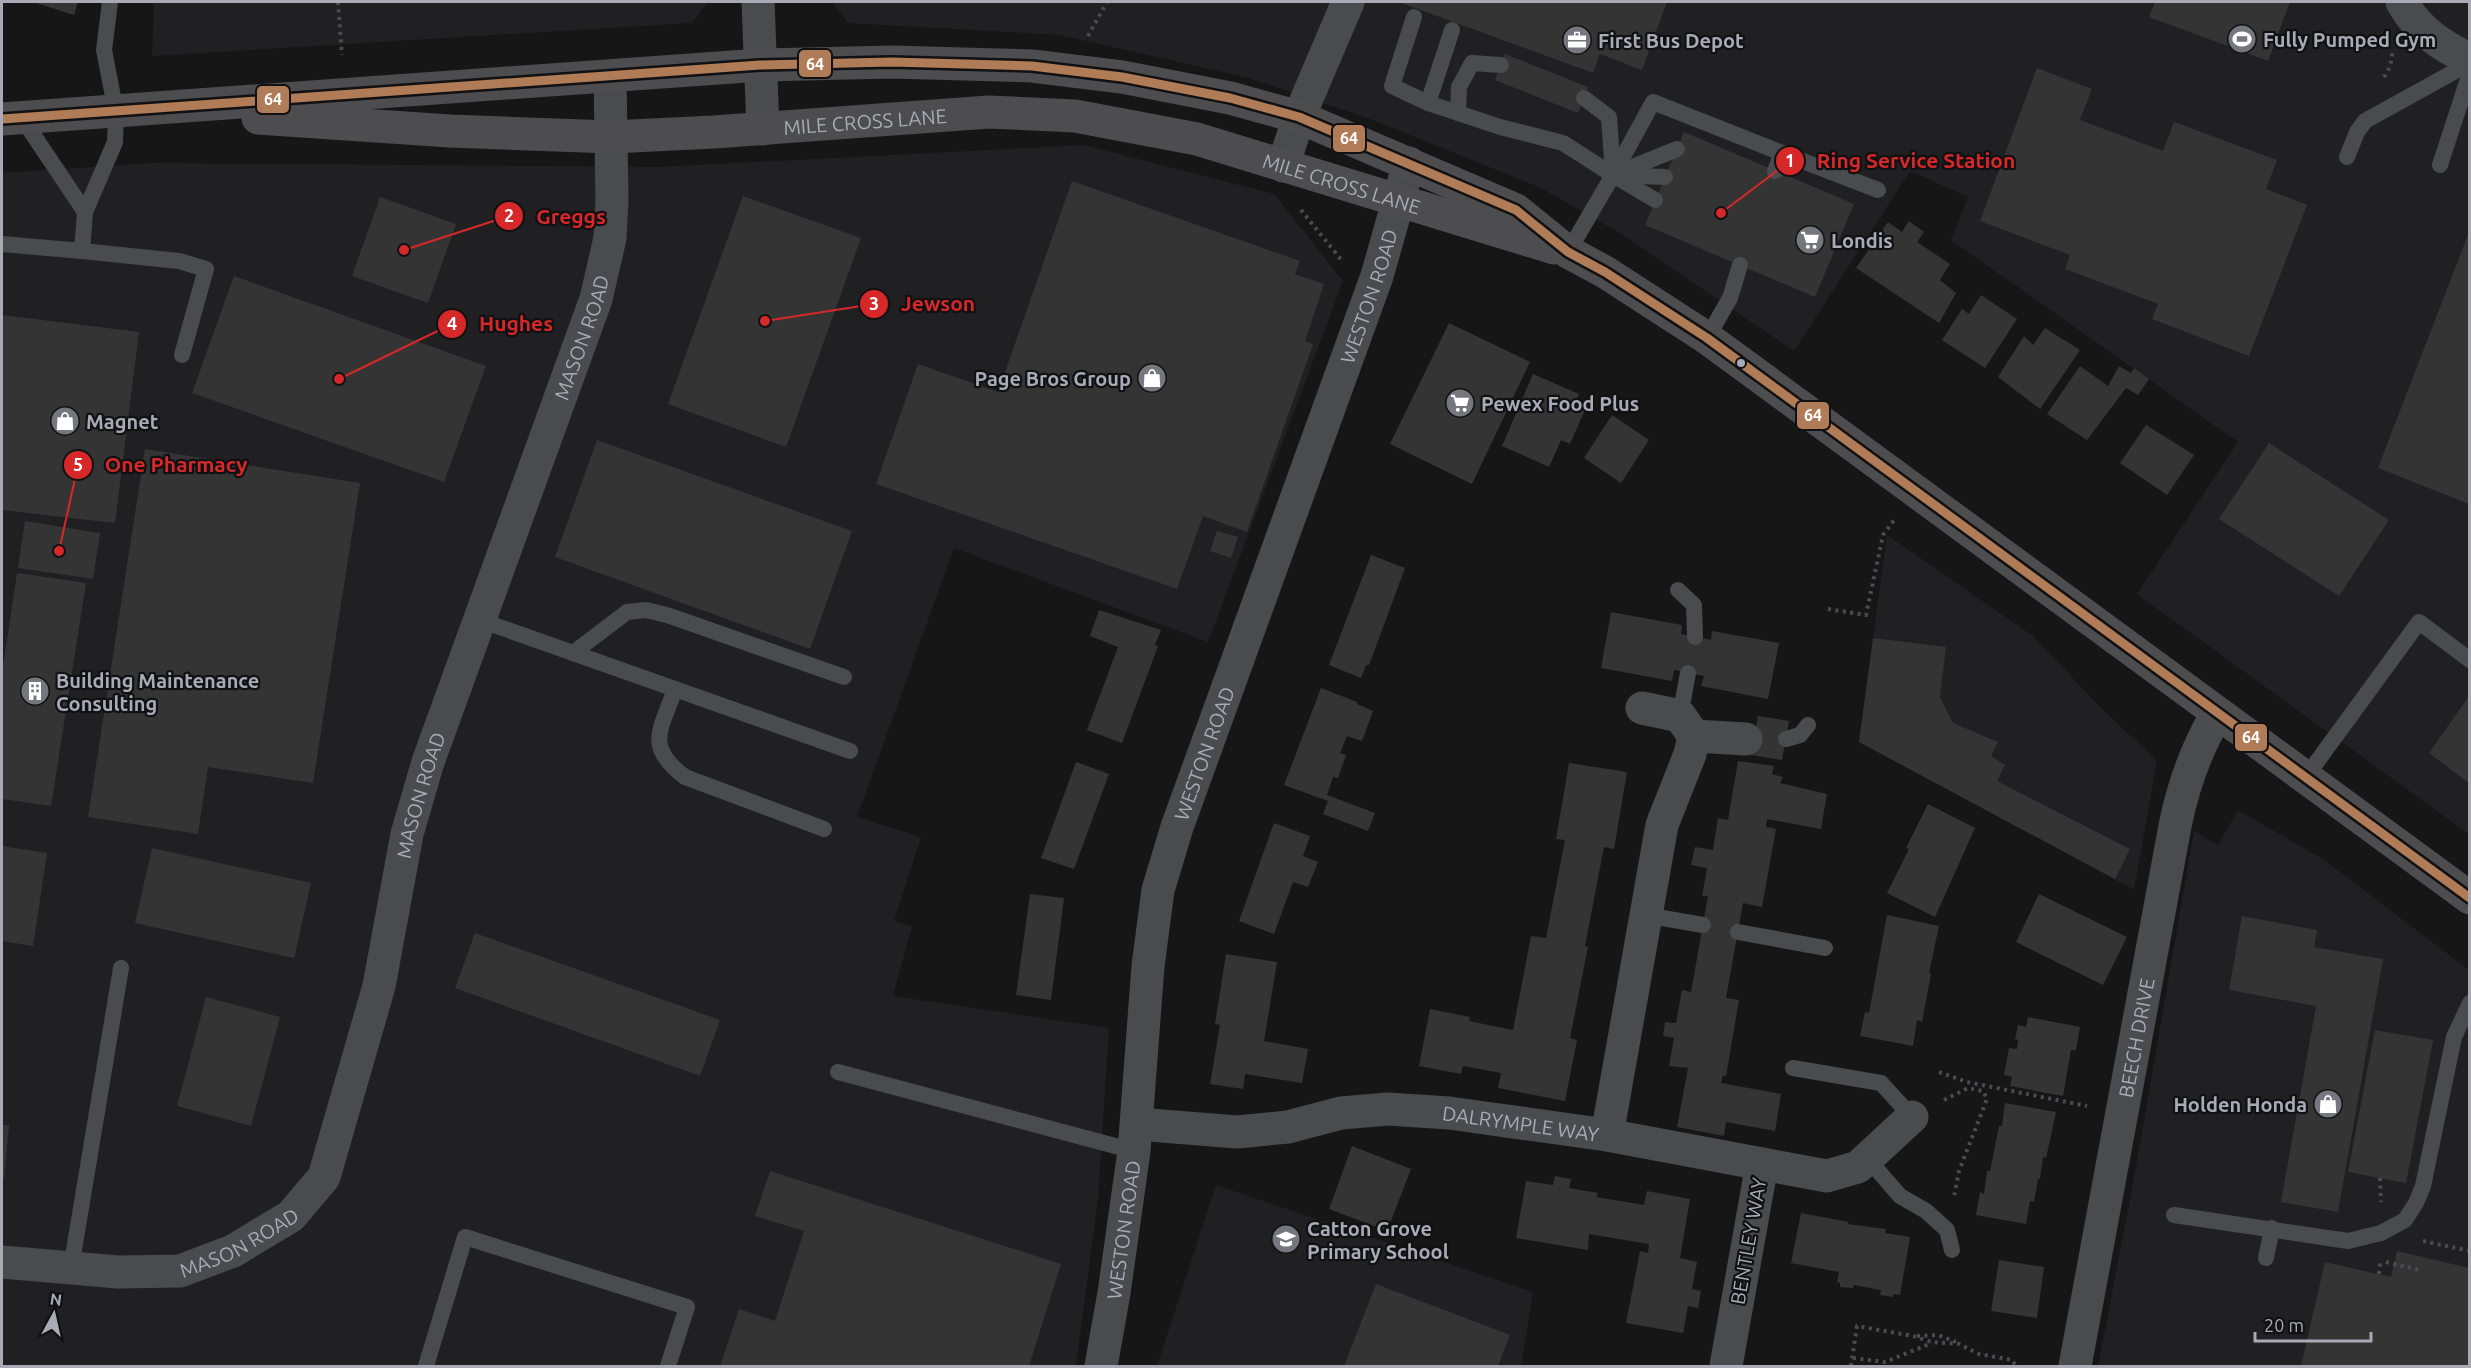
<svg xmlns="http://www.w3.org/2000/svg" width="2471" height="1368" font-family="Ubuntu,sans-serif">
<rect width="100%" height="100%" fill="#161616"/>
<!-- built -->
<g fill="#202022">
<path d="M154,2H708L692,23L152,56Z"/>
<path d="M832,2H2469V834L2137,594L2238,442L1951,240L1968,197L1910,171L1794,351L1620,233L1539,187L1370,119L1249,78L1060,35L848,23Z"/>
<path d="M1084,145L1274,194L1343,281L1208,642L954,548L857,817L921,837L894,921L912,926L893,996L1109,1028L1098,1199L1076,1366H2V173L153,163L659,167Z"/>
<path d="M1887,535L2033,636L2100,707L2157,761L2134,890L1859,742Z"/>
<path d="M2238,810L2324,860L2469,970V1366H2098L2133,1184L2194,831L2218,845Z"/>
<path d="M1216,1185L1533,1292L1521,1366H1157Z"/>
</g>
<!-- building -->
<g fill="#343435">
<path d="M33,2H78L74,15Z"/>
<path d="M1399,2H1667L1642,70L1600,54L1593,73Z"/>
<path d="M2155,2H2290L2268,61L2149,17Z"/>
<path d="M1505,54L1588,87L1578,113L1495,80Z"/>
<path d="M2037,68L2092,89L2080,120L2163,151L2174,122L2277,160L2266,189L2307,205L2249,356L2152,319L2158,304L2065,269L2070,255L1980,221Z"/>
<path d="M1684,132L1854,204L1815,297L1645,225Z"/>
<path d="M1072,181L1300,261L1295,274L1324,284L1305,341L1313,344L1247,532L1203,516L1177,589L876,484L918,364L998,392Z"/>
<path d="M743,196L861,238L786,447L668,404Z"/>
<path d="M380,197L456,224L428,303L352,276Z"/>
<path d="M1909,221L1924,232L1917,242L1950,264L1940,280L1956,293L1939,323L1856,268L1888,222L1902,232Z"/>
<path d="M2469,232V504L2378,468Z"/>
<path d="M234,276L486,366L444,482L192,393Z"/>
<path d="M1981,295L2017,319L1985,368L1942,340L1962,309L1969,314Z"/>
<path d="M2,315L139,332L115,523L2,510Z"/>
<path d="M1449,323L1530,362L1472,484L1390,444Z"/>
<path d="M2045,328L2080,350L2040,409L1998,377L2024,336L2033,345Z"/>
<path d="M2080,366L2108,386L2119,366L2131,373L2134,368L2149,379L2138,395L2126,388L2087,440L2047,414Z"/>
<path d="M1533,374L1579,394L1577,399L1588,403L1570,444L1561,440L1549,467L1502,446Z"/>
<path d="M1612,415L1649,440L1621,483L1584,458Z"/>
<path d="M2146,425L2194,455L2167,495L2120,463Z"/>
<path d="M597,440L852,531L810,649L555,557Z"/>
<path d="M2269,443L2389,520L2339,596L2219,519Z"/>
<path d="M145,449L360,483L313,783L208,767L198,834L88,817Z"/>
<path d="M25,521L100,533L93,579L18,568Z"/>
<path d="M1217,531L1238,537L1231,558L1210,551Z"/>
<path d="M1371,555L1405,568L1369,665H1366L1361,678L1329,665Z"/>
<path d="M17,573L86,583L51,806L2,799V674Z"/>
<path d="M1099,610L1161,630L1155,645L1158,646L1122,743L1087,730L1118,647L1090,636Z"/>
<path d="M1611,612L1682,625L1681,634L1711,640L1712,631L1779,643L1768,699L1701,686L1704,676L1674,670L1672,681L1601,668Z"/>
<path d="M1873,638L1946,647L1940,697L1953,723L1998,742L1991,756L2005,765L1997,781L2130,849L2115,879L1859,742Z"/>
<path d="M1321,688L1357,702V704L1373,711L1362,741L1347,736L1340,753L1346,755L1338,778L1333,777L1327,795L1375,813L1368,831L1323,814L1328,801L1284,785Z"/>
<path d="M2469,696V783L2429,753Z"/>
<path d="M1758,716L1789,721L1782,760L1751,755Z"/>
<path d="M1738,761L1774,766L1772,774L1783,777L1780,783L1827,794L1821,829L1767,819L1766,827L1776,829L1762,907L1743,903L1726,998L1739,1000L1726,1076L1723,1075L1721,1083L1781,1094L1775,1131L1726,1122L1724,1136L1677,1127L1688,1068L1669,1066L1674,1038L1663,1036L1665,1022L1676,1023L1682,990L1691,992L1708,896H1702L1707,868L1691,865L1695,847L1713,850L1718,818L1728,820Z"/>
<path d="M1076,762L1109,774L1074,869L1041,858Z"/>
<path d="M1569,763L1627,772L1614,849L1604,847L1585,946L1588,947L1570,1038L1577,1040L1565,1101L1498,1088L1501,1073L1463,1066L1461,1074L1419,1066L1430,1009L1470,1017L1469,1021L1513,1030L1531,936L1546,938L1565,840L1556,839Z"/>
<path d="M1928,804L1975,828L1935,917L1887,893L1909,849L1906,848Z"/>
<path d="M1274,823L1310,836L1303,856L1318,862L1308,887L1293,882L1274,934L1239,921Z"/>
<path d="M2,846L47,853L33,946L2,941Z"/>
<path d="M152,848L311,883L294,958L135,923Z"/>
<path d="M1030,894L1064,898L1051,1000L1016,995Z"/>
<path d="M2039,894L2127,937L2103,985L2016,942Z"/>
<path d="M1887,915L1939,926L1929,973L1931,974L1922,1022L1917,1020L1913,1046L1860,1036L1865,1012L1869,1013Z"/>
<path d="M2242,916L2317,930L2314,947L2383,959L2338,1212L2281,1202L2316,1006L2229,990Z"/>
<path d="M475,933L720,1020L700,1076L455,988Z"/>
<path d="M1226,954L1277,962L1264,1041L1308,1049L1302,1083L1245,1074L1243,1089L1210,1084L1220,1025L1215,1024Z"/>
<path d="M206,997L280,1017L251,1126L177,1106Z"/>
<path d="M2028,1017L2080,1027L2076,1050H2071L2063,1096L2010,1086L2012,1077L2004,1075L2009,1048L2017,1049L2018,1040L2015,1039L2018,1025L2026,1027Z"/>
<path d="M2375,1030L2433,1040L2406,1183L2348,1172Z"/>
<path d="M2005,1103L2056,1112L2046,1158L2043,1157L2040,1179H2038L2034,1202L2030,1201L2026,1224L1976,1215L1980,1192L1984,1194L1987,1171H1990L1999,1126H2002Z"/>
<path d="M2,1125H9L4,1180H2Z"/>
<path d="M1352,1146L1411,1169L1387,1231L1329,1209Z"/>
<path d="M770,1171L1061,1264L1029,1366H720L739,1309L775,1321L804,1231L755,1216Z"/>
<path d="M1555,1176L1571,1179L1569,1188L1598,1193L1596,1197L1644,1205L1647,1191L1690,1199L1680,1258L1697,1262L1692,1289L1701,1291L1698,1308L1688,1306L1683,1333L1626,1323L1640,1251L1648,1253L1649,1244L1589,1234L1588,1250L1516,1238L1526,1181L1553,1185Z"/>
<path d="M1801,1213L1849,1222L1847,1224L1886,1229L1885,1233L1910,1237L1900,1295L1893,1294V1297L1880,1295L1881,1290L1854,1285L1853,1288L1840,1287V1283L1837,1282L1839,1272L1791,1263Z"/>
<path d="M2397,1251L2469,1268V1366H2301L2325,1262L2391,1277Z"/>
<path d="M1999,1260L2044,1267L2037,1318L1991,1311Z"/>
<path d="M1376,1284L1510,1335L1498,1366H1344Z"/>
</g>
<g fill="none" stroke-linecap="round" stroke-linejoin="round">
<!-- path -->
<g stroke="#4c4c50" stroke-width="4" stroke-dasharray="3 4.5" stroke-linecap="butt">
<path d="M338,2L342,55"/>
<path d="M1088,36L1107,2"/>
<path d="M2384,77L2390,67L2393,50"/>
<path d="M1301,210L1343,262"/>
<path d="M1828,609L1866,615L1883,535L1895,519"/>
<path d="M1939,1072L1967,1082L2087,1106"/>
<path d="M1944,1100L1968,1088L1983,1091L1987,1099L1959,1171L1954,1197"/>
<path d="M2380,1178L2381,1202"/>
<path d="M2423,1241L2470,1251"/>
<path d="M2386,1262L2419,1270"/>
<path d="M2379,1274L2380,1263"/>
<path d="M1917,1336L1938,1335L1956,1342"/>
<path d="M1853,1358L1885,1362L1932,1343"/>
<path d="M1851,1366L1857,1326L1913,1336L1932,1342L1959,1344L1979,1354L2012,1360L2016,1366"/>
</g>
<!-- lane -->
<g stroke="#4a4b4f" stroke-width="16">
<path d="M1414,17L1392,86L1428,103L1500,127L1563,143L1613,175L1653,102L1782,153L1775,171"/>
<path d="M1584,98L1609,117L1613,175"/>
<path d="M1428,103L1452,30"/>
<path d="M1458,113L1459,87L1472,63L1501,65"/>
<path d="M22,118L85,212L115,142L116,112L104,50L110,2"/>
<path d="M1782,153L1878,190"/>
<path d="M2347,157L2357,132L2365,121L2470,63"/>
<path d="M2440,165L2470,73"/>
<path d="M1665,177L1613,175L1677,149"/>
<path d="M2,244L82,251L85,212"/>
<path d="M82,251L179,261L206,269L182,355"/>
<path d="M1568,252L1613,175L1655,200"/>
<path d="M1707,338L1730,298L1740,265"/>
<path d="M1678,590L1694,605L1695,637"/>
<path d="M480,620L850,751"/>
<path d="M573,653L627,612L646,610L667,615L844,677"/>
<path d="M675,689C661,730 644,746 685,777L824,829"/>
<path d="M1680,716L1688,673"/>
<path d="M1786,739L1800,735L1808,725"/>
<path d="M2305,778L2419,622L2470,660"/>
<path d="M1645,915L1703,925"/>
<path d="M1738,932L1825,948"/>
<path d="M1793,1068L1881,1083L1912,1117"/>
<path d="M838,1072L1134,1151"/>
<path d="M1867,1158L1900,1196L1926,1211L1947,1230L1952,1250"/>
<path d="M2174,1215L2348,1241L2381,1233L2405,1220L2416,1203L2423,1186L2454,1037L2470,1003"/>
<path d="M2266,1258L2272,1228"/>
<path d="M71,1268L121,968"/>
<path d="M426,1366L465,1237L687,1307L668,1366"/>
</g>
<!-- street -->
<g stroke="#4a4b4f" stroke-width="33">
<path d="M758,2L763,129"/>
<path d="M2402,2C2417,30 2441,45 2470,60"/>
<path d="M1283,166L1299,117L1348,2"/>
<path d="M1694,736L1746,739"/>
<path id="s1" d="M1137,1124L1237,1132L1288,1127L1341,1113L1388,1109L1449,1113L1607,1135L1662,825L1690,754L1694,736L1680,716L1642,708"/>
<path d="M1607,1135L1762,1164L1726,1366"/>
<path d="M1762,1164L1827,1176L1858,1167L1912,1117"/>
<path id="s2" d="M2,1262L118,1272L180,1271L233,1251L291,1216L324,1177L379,986L407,834L428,762L596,299L610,238L612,201L610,77"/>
<path id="s3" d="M1101,1366L1114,1293L1134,1151L1148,966L1158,890L1177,827L1377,276L1409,163"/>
<path id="s4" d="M2075,1366L2175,826C2183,786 2196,749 2217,714"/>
</g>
<!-- highway -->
<g stroke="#4d4d50" stroke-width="33">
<path id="s5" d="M258,118L450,131L611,137L714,132L989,112L1075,116L1197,139L1554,248"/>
<path d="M2,119L760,65L892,62L1032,66L1122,77L1230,98L1299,117L1516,210L1568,252L1605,272L1707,338L2470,898"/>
</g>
<!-- bus-1 casing -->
<g stroke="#111012" stroke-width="14">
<path id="bus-1" d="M2,119L760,65L892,62L1032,66L1122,77L1230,98L1299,117L1516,210L1568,252L1605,272L1707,338L2470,898"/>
</g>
<!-- bus-1 -->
<use href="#bus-1" stroke="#b07c57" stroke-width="9"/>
</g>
<!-- icons -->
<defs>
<g id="stadium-disc" transform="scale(1.5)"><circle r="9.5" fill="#75767e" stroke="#111012"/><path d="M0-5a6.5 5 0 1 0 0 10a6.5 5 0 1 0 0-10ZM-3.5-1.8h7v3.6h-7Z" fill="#fff"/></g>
<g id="office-disc" transform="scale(1.5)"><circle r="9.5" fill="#75767e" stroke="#111012"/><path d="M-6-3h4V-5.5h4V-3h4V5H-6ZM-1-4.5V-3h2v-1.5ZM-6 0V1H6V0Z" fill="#fff"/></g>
<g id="supermarket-disc" transform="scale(1.5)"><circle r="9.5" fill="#75767e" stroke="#111012"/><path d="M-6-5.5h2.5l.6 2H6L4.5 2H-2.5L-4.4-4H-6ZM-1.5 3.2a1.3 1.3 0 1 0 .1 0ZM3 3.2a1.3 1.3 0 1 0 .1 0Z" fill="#fff"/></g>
<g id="shop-disc" transform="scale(1.5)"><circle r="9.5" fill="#75767e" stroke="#111012"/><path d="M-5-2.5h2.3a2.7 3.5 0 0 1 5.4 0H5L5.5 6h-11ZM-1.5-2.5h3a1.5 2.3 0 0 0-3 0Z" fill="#fff"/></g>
<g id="building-disc" transform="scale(1.5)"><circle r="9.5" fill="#75767e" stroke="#111012"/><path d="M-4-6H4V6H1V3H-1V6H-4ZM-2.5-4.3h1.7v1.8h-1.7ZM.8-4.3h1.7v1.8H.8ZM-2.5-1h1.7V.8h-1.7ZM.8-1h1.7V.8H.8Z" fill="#fff"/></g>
<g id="school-disc" transform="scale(1.5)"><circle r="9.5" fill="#75767e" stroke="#111012"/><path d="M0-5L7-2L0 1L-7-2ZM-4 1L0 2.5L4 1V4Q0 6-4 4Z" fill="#fff"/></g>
</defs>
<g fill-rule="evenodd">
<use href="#stadium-disc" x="2242" y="39"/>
<use href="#office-disc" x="1577" y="40"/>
<use href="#supermarket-disc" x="1810" y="240"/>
<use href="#shop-disc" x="1152" y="378"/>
<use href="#supermarket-disc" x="1460" y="403"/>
<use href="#shop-disc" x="65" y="421"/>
<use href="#building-disc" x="35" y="691"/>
<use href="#shop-disc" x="2328" y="1104"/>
<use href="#school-disc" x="1286" y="1239"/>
</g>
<!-- markers -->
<circle fill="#a8aab6" stroke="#111012" stroke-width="2" cx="1741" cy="363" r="5"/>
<g text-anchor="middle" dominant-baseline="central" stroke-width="4.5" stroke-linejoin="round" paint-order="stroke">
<!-- poi labels -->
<g font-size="20" font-weight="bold" fill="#a8aab6" stroke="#111012" text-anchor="start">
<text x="2263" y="39">Fully Pumped Gym</text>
<text x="1598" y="40">First Bus Depot</text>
<text x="1831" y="240">Londis</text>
<text x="1131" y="378" text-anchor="end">Page Bros Group</text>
<text x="1481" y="403">Pewex Food Plus</text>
<text x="86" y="421">Magnet</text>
<text x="56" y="680">Building Maintenance<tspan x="56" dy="23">Consulting</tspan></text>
<text x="2307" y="1104" text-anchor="end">Holden Honda</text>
<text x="1307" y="1228">Catton Grove<tspan x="1307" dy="23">Primary School</tspan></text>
</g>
<!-- street labels -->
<g font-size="20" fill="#a8aab6" stroke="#111012">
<text stroke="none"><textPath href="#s5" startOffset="608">MILE CROSS LANE</textPath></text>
<text stroke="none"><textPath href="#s5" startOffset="1094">MILE CROSS LANE</textPath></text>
<text stroke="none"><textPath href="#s3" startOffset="1110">WESTON ROAD</textPath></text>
<text stroke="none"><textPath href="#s2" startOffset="1234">MASON ROAD</textPath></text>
<text stroke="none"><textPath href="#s3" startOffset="624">WESTON ROAD</textPath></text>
<text stroke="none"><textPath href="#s2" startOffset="748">MASON ROAD</textPath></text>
<text stroke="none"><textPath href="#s4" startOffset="334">BEECH DRIVE</textPath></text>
<text stroke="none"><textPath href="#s1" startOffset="387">DALRYMPLE WAY</textPath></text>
<text stroke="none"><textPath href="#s3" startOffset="138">WESTON ROAD</textPath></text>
<text stroke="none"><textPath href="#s2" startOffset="244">MASON ROAD</textPath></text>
<text transform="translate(1748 1241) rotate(-80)">BENTLEY WAY</text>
</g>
</g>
<!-- callouts -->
<path fill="none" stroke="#d62828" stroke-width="2" d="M1721 213L1790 161M404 250L509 216M765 321L874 304M339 379L452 324M59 551L78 465"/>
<g fill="#d62828" stroke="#111012" stroke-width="2">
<circle cx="1721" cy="213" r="6"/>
<circle cx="404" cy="250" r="6"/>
<circle cx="765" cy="321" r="6"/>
<circle cx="339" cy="379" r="6"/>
<circle cx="59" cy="551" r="6"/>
<circle cx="1790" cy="161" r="15"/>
<circle cx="509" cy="216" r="15"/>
<circle cx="874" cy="304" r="15"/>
<circle cx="452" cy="324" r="15"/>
<circle cx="78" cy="465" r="15"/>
</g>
<g font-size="18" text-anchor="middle" font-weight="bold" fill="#fff">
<text x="1790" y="167">1</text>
<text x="509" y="222">2</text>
<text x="874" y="310">3</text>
<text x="452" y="330">4</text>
<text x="78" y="471">5</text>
</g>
<g font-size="21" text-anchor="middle" font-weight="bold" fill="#d62828" stroke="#111012" stroke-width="4.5" stroke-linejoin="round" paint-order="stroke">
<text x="1916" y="168">Ring Service Station</text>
<text x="571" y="224">Greggs</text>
<text x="938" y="311">Jewson</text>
<text x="516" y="331">Hughes</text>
<text x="176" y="472">One Pharmacy</text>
</g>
<g stroke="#111012" stroke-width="2">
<rect x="798" y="49" width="34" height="29" rx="6" fill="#b07c57"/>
<rect x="256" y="85" width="34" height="29" rx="6" fill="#b07c57"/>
<rect x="1332" y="124" width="34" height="29" rx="6" fill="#b07c57"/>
<rect x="1796" y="401" width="34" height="29" rx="6" fill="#b07c57"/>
<rect x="2234" y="723" width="34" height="29" rx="6" fill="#b07c57"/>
</g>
<g font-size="16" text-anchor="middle" font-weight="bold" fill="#fff">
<text x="815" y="70">64</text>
<text x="273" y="105">64</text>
<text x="1349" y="144">64</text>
<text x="1813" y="421">64</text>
<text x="2251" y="743">64</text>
</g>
<!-- border -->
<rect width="2471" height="1368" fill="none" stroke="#a8aab6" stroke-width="6"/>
<!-- north arrow -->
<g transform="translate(54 1314) rotate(8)" stroke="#111012" stroke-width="4.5" paint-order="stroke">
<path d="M0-4.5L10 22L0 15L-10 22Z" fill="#a8aab6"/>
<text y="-9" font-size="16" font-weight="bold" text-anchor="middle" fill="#a8aab6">N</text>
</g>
<!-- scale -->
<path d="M2255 1332v9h116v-9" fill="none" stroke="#a8aab6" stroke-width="3"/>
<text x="2264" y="1332" font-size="18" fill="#a8aab6" stroke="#111012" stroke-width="4.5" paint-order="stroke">20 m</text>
</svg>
